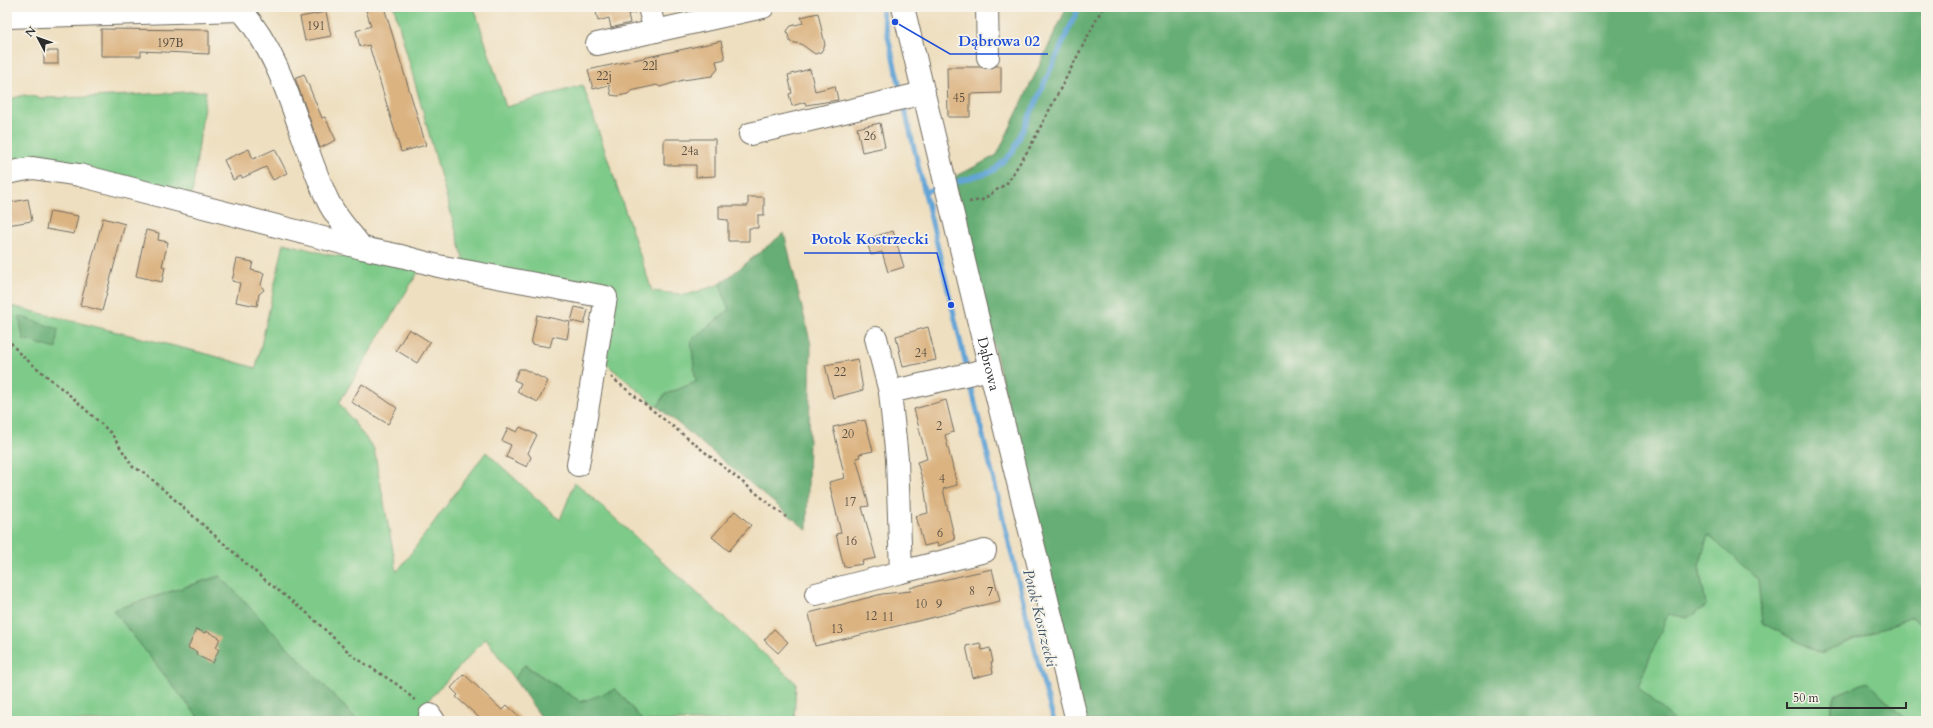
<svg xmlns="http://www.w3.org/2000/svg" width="1933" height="728" font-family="Cardo,serif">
<rect width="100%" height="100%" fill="#f7f3e8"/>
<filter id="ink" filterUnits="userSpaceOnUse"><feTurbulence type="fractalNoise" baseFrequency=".025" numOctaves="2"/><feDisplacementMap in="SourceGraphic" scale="8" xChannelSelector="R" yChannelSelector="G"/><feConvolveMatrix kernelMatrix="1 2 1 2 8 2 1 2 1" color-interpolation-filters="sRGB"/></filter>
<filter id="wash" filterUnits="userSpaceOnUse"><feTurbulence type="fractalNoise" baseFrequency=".012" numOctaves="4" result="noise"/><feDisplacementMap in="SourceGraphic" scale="16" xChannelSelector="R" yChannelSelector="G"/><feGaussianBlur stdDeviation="0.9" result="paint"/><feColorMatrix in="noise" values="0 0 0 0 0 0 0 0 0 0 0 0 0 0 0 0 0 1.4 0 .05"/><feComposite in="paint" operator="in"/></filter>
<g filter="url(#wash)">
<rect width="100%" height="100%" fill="#eedfc0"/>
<!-- green -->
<g fill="#7eca89" stroke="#547a5a">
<path d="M394,7H474L506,107L583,85L652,291L687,295L720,284L729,310L691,340L696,382L664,395L658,407L604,362L616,291L465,264Z"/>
<path d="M206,91L192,196L7,163V100L24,95L40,98L93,97Z"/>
<path d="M284,243L330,255L385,260L420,269L339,403L374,449L397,572L486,452L560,520L575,482L796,683L794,721H643L616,690L581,702L525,665L514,679L486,638L425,704L426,721H358L219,576L113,610L201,721H7V305L211,355L256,368Z"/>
<path d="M1708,534L1758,579L1762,623L1820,653L1912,617L1926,628V721H1907L1867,682L1835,695L1828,721H1675L1638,686L1668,613L1687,618L1706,606L1699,566Z"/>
</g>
<!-- forest -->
<g fill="#66ae75" stroke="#486c50">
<path d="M1067,7H1926V628L1912,617L1820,653L1762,623L1758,579L1708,535L1699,566L1706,606L1687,618L1668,614L1638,686L1675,721H1085L953,178L997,155Z"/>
<path d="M784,233L811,345L807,530L658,407L664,395L696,382L691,340L729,310L720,284Z"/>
<path d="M19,316L58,329L56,349L23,339Z"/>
<path d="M220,576L358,721H201L113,610Z"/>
<path d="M524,665L581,702L616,689L643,721H544L514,679Z"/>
<path d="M1867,682L1907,721H1828L1835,695Z"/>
</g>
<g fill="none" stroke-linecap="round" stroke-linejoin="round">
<!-- stream -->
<g stroke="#62a4d6" stroke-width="5">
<path d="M881,7L901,92"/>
<path d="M903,102L967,369"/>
<path d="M956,182L993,171L1013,152L1079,7"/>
<path d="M924,192L936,188"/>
<path d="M969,378L1040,671L1054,721"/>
</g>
</g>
<g id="blocks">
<!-- building -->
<g fill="#dbb381">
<path d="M365,7H384L426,145L401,152L369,45L360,47L356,31L371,26Z"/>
<path d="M595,7H635V13L628,14L630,23L611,28L609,18L598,21Z"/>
<path d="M326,12L331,36L305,41L300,17Z"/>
<path d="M818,13L825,45L821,52L815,54L801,44L790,42L787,31L791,26L803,23L801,17Z"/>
<path d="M101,29L209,30V54L141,51V56H101Z"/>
<path d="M721,41L725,59L716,61L718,69L712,76L683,80L660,87L657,85L631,91L628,94L618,96L611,95L609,85L593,89L588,70Z"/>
<rect x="44" y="51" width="14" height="13"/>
<path d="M996,66H1001V93L970,94V117H948L947,67H980L989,69Z"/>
<path d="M810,69L815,91L835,86L838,100L806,105L805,102L792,106L789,94L792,93L788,75Z"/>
<path d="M304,74L322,118L325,117L336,140L320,148L295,78Z"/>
<path d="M880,123L885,147L862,152L857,128Z"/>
<path d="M664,139H715V176L696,177V165H664Z"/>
<path d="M249,149L253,159L275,149L287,173L273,180L266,167L242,178L241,176L233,180L224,160Z"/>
<path d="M748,197H764V215H758V228H749V241H728V220L719,219V206H748Z"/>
<path d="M28,199L32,221L7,225V203Z"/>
<path d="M50,211L78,216L74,234L46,229Z"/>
<path d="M103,218L125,224L102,311L80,305Z"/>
<path d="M146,230L159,233L158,240L168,242L162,266L165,267L162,282L136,276Z"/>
<path d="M893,231L904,267L888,272L882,252L871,255L866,239Z"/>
<path d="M237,259L253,262L251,270L264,273L261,285L264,290L259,294L257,306L236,302L240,283L232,281Z"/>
<path d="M575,307L588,310L584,324L571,321Z"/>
<path d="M537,315L570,322L567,339L553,336L550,347L531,344Z"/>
<path d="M928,327L936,360L903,367L896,336Z"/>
<path d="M409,329L430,342L417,363L396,350Z"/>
<path d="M858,359L863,390L833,398L825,365Z"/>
<path d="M519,369H524L548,381L538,402L517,392L521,383L514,380Z"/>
<path d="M362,384L397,408L388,424L351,402Z"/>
<path d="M946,400L954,432L945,435L957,485L943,489L955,540L938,546L937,543L924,546L916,516L928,513L924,485L917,462L927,459L914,409Z"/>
<path d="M865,420L873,451L859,454L860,457L856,458L867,498L869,506L862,507L876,558L862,561L863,564L844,567L836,534L841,533L829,482L845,478L833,427Z"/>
<path d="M520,427L537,435L528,453L531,457L527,467L506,457L511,445L502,441L508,428L517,432Z"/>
<path d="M735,511L751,525L729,551L712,537Z"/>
<path d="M992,569L1000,601L815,646L809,613L882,594L911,591L910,588L920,585Z"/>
<path d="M196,629L205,633L206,631L220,638L216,648L219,649L213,663L196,655L197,652L188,648Z"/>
<path d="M774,629L788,642L778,653L764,640Z"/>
<path d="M980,643L982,650L990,648L993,662H991L993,673L973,678L966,646Z"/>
<path d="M464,674L502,710L507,705L524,721H483L456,697L458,695L451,688Z"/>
</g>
</g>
</g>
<g filter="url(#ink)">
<use href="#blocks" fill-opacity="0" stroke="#6f6a5f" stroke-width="1"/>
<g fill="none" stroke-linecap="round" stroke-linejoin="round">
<!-- minor casing -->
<g stroke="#6f6a5f" stroke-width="24">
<g id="minor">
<path d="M649,7L655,31"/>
<path id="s1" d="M903,7L990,369L1077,721"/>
<path d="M987,7L988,57"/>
<path d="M7,17L241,10C288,64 298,138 328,201C336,218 351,233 362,248L401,256L438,266L606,297L578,465"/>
<path d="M597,44L763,7"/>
<path d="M750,134L924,93"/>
<path d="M7,173L33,168L79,175L362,248"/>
<path d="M876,338L890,392L990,369"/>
<path d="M890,392L897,459L901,572L985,551"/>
<path d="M816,594L901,572"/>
<path d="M430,715L434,721"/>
</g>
</g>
<!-- path -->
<g stroke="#6f6a5f" stroke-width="2.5" stroke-dasharray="3 3" stroke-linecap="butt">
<path d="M969,202L982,200L1007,183L1030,147L1103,7"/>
<path d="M7,338L20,354L73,398L111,433L133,467L145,473L260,576L307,613L353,656L398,685L417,702"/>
<path d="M611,377L786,517"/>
</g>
<!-- minor -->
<use href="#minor" stroke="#fff" stroke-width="22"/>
</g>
</g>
<g text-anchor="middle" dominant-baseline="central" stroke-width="3.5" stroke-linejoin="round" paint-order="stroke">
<!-- number labels -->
<g font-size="12" fill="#574d40">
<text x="316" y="26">191</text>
<text x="170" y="43">197B</text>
<text x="650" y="66">22l</text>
<text x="604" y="76">22j</text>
<text x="959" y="98">45</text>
<text x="870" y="136">26</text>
<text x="690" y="151">24a</text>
<text x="921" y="353">24</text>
<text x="840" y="372">22</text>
<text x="939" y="426">2</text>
<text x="848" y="434">20</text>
<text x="942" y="479">4</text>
<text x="850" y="502">17</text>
<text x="940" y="533">6</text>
<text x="851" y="541">16</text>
<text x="972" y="591">8</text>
<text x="990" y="592">7</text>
<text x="921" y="604">10</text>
<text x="939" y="604">9</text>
<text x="871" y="616">12</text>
<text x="888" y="617">11</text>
<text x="837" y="629">13</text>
</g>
<!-- street labels -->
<g font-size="14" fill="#2b2b2b" stroke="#f7f3e8">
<text stroke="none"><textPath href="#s1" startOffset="367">Dąbrowa</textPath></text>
</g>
<!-- water labels -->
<g font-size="15" font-style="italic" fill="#3e5567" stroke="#f7f3e8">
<text transform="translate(1040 618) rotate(76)">Potok Kostrzecki</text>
</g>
</g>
<!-- callouts -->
<path fill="none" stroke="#1d4ed8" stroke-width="1.5" d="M895 22L950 54H1048M951 305L937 253H804"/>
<g fill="#1d4ed8" stroke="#f7f3e8" stroke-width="1.5">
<circle cx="895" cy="22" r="4"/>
<circle cx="951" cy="305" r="4"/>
</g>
<g font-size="15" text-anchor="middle" font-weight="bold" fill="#1d4ed8" stroke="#f7f3e8" stroke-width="3.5" stroke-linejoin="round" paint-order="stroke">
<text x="999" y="46">Dąbrowa 02</text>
<text x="870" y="244">Potok Kostrzecki</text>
</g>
<!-- margin -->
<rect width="1933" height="728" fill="none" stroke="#f7f3e8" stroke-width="24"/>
<!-- north arrow -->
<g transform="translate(38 38) rotate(311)" stroke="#f7f3e8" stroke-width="3" paint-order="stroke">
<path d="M0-3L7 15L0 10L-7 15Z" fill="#2b2b2b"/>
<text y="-6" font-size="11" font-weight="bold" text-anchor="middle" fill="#2b2b2b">N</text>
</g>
<!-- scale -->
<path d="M1787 702v6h119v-6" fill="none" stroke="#2b2b2b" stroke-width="2"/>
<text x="1793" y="702" font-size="12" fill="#2b2b2b" stroke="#f7f3e8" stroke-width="3" paint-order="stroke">50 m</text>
</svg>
